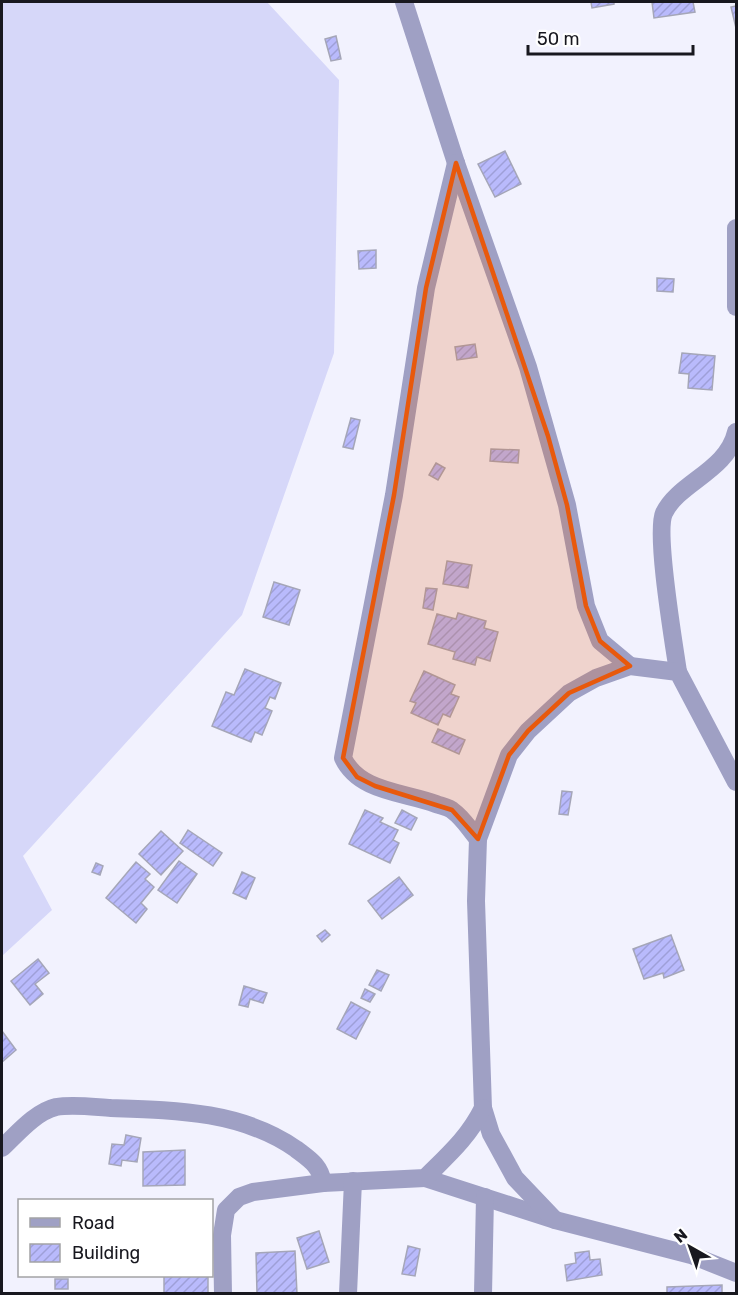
<svg xmlns="http://www.w3.org/2000/svg" width="738" height="1295" font-family="Rubik,sans-serif">
<defs>
<pattern id="building-hatch" width="6" height="6" patternUnits="userSpaceOnUse" patternTransform="scale(1.5)"><rect width="6" height="6" fill="#b9bafc"/><path d="M-1 1l2-2M0 6l6-6M5 7l2-2" fill="none" stroke="#9e9fd8"/></pattern>
</defs>
<rect width="100%" height="100%" fill="#f2f2fe"/>
<!-- grass -->
<path fill="#d6d7f9" d="M2,2H267L339,80L334,353L242,615L23,856L52,910L2,956Z"/>
<!-- building -->
<g fill="url(#building-hatch)" stroke="#a5a6b8" stroke-width="1.5">
<path d="M591,2H614V4L592,8Z"/>
<path d="M652,2H693L695,12L654,18Z"/>
<path d="M736,6V28L731,7Z"/>
<path d="M336,36L341,59L331,61L325,39Z"/>
<path d="M505,151L521,184L495,197L478,164Z"/>
<path d="M376,250V268L359,269L358,251Z"/>
<path d="M657,278L674,279L673,292L657,291Z"/>
<path d="M475,344L477,357L457,360L455,347Z"/>
<path d="M682,353L715,356L712,390L688,388L689,374L679,373Z"/>
<path d="M351,418L360,420L353,449L343,447Z"/>
<path d="M491,449L519,450L518,463L490,461Z"/>
<path d="M436,463L445,468L438,480L429,475Z"/>
<path d="M447,561L472,565L468,588L443,584Z"/>
<path d="M274,582L300,590L289,625L263,617Z"/>
<path d="M426,588L437,589L433,610L423,608Z"/>
<path d="M458,613L486,621L484,628L498,632L490,661L477,657L475,665L453,659L455,652L428,644L437,614L456,619Z"/>
<path d="M245,669L281,683L275,699L270,697L265,708L272,711L262,735L255,732L251,742L212,726L226,692L234,695Z"/>
<path d="M424,671L455,685L451,694L459,697L450,717L443,714L438,725L411,713L416,703L410,701Z"/>
<path d="M438,729L465,740L459,754L432,742Z"/>
<path d="M562,791L572,792L568,815L559,814Z"/>
<path d="M365,810L383,818L380,822L398,830L393,840L399,843L390,863L349,844Z"/>
<path d="M402,810L417,818L411,830L395,823Z"/>
<path d="M188,830L222,853L213,866L180,843Z"/>
<path d="M161,831L183,851L161,875L139,854Z"/>
<path d="M179,861L197,874L177,903L158,890Z"/>
<path d="M136,862L150,874L145,879L154,887L141,903L147,909L136,923L106,898Z"/>
<path d="M96,863L103,866L100,875L92,872Z"/>
<path d="M242,872L255,878L246,899L233,893Z"/>
<path d="M399,877L413,895L382,919L368,901Z"/>
<path d="M325,930L330,935L322,942L317,936Z"/>
<path d="M671,935L684,970L664,978L663,973L644,979L633,949Z"/>
<path d="M38,959L49,973L35,984L43,994L30,1005L11,981Z"/>
<path d="M377,970L389,975L381,991L369,985Z"/>
<path d="M244,986L267,993L263,1003L250,999L248,1007L239,1005Z"/>
<path d="M365,989L375,994L370,1002L361,998Z"/>
<path d="M351,1002L370,1012L356,1039L337,1029Z"/>
<path d="M2,1031L16,1050L2,1062Z"/>
<path d="M126,1135L141,1138L137,1162L122,1160L121,1166L109,1164L112,1144L124,1145Z"/>
<path d="M185,1150V1185L143,1186V1152Z"/>
<path d="M319,1231L329,1262L307,1269L297,1238Z"/>
<path d="M408,1246L420,1249L415,1276L402,1274Z"/>
<path d="M295,1251L297,1294H257L256,1253Z"/>
<path d="M589,1251L590,1260L600,1259L602,1275L567,1281L565,1265L576,1263L575,1253Z"/>
<rect x="164" y="1276" width="44" height="18"/>
<rect x="55" y="1279" width="13" height="10"/>
<path d="M722,1285V1294H667V1287Z"/>
</g>
<g fill="none" stroke-linecap="round" stroke-linejoin="round">
<!-- street -->
<g stroke="#9fa0c4" stroke-width="18">
<path d="M404,2L456,163L528,367L567,505L586,606L600,641L630,666"/>
<path d="M456,163L426,288L394,495L343,758C359,792 404,792 436,804C441,806 449,807 453,811C463,818 470,830 478,839"/>
<path d="M736,228V307"/>
<path d="M678,672C674,644 655,533 664,513C679,482 727,471 736,432"/>
<path d="M2,1148C17,1134 35,1112 56,1107C73,1104 94,1107 111,1108C174,1110 242,1111 296,1149C309,1159 320,1165 323,1183"/>
<path d="M425,1178L555,1220L691,1255L736,1273"/>
<path d="M555,1220L515,1178L491,1134L483,1108L476,901L478,839L509,755L528,731L569,693L596,678L630,666L678,672L736,782"/>
<path d="M223,1294L222,1235L226,1210L239,1197L253,1192L323,1183L425,1178C448,1155 468,1138 483,1108"/>
<path d="M348,1294L353,1181"/>
<path d="M483,1294L485,1197"/>
</g>
</g>
<!-- marked area -->
<path fill="#e8590c" fill-opacity="0.2" stroke="#e8590c" stroke-width="4.5" stroke-linejoin="round" d="M456,163L548,436L567,505L586,606L600,641L630,666L569,693L528,731L509,755L478,839L452,810L375,786L357,777L343,758L394,495L426,288Z"/>
<!-- border -->
<rect width="738" height="1295" fill="none" stroke="#18181f" stroke-width="6"/>
<!-- legend -->
<rect x="18" y="1199" width="195" height="78" fill="#ffffff" stroke="#a3a3a5" stroke-width="1.5"/>
<rect x="30" y="1218" width="30" height="9" fill="#9fa0c4" stroke="#a3a3a5" stroke-width="1.5"/>
<text x="72" y="1229" font-size="18" fill="#18181f">Road</text>
<rect x="30" y="1244" width="30" height="18" fill="url(#building-hatch)" stroke="#a3a3a5" stroke-width="1.5"/>
<text x="72" y="1259" font-size="18" fill="#18181f">Building</text>
<!-- north arrow -->
<g transform="translate(690 1247) rotate(320)" stroke="#ffffff" stroke-width="4.5" paint-order="stroke">
<path d="M0-4.5L10 22L0 15L-10 22Z" fill="#18181f"/>
<text y="-9" font-size="16" font-weight="bold" text-anchor="middle" fill="#18181f">N</text>
</g>
<!-- scale -->
<path d="M528 45v9h165v-9" fill="none" stroke="#18181f" stroke-width="3"/>
<text x="537" y="45" font-size="18" fill="#18181f" stroke="#ffffff" stroke-width="4.5" paint-order="stroke">50 m</text>
</svg>
